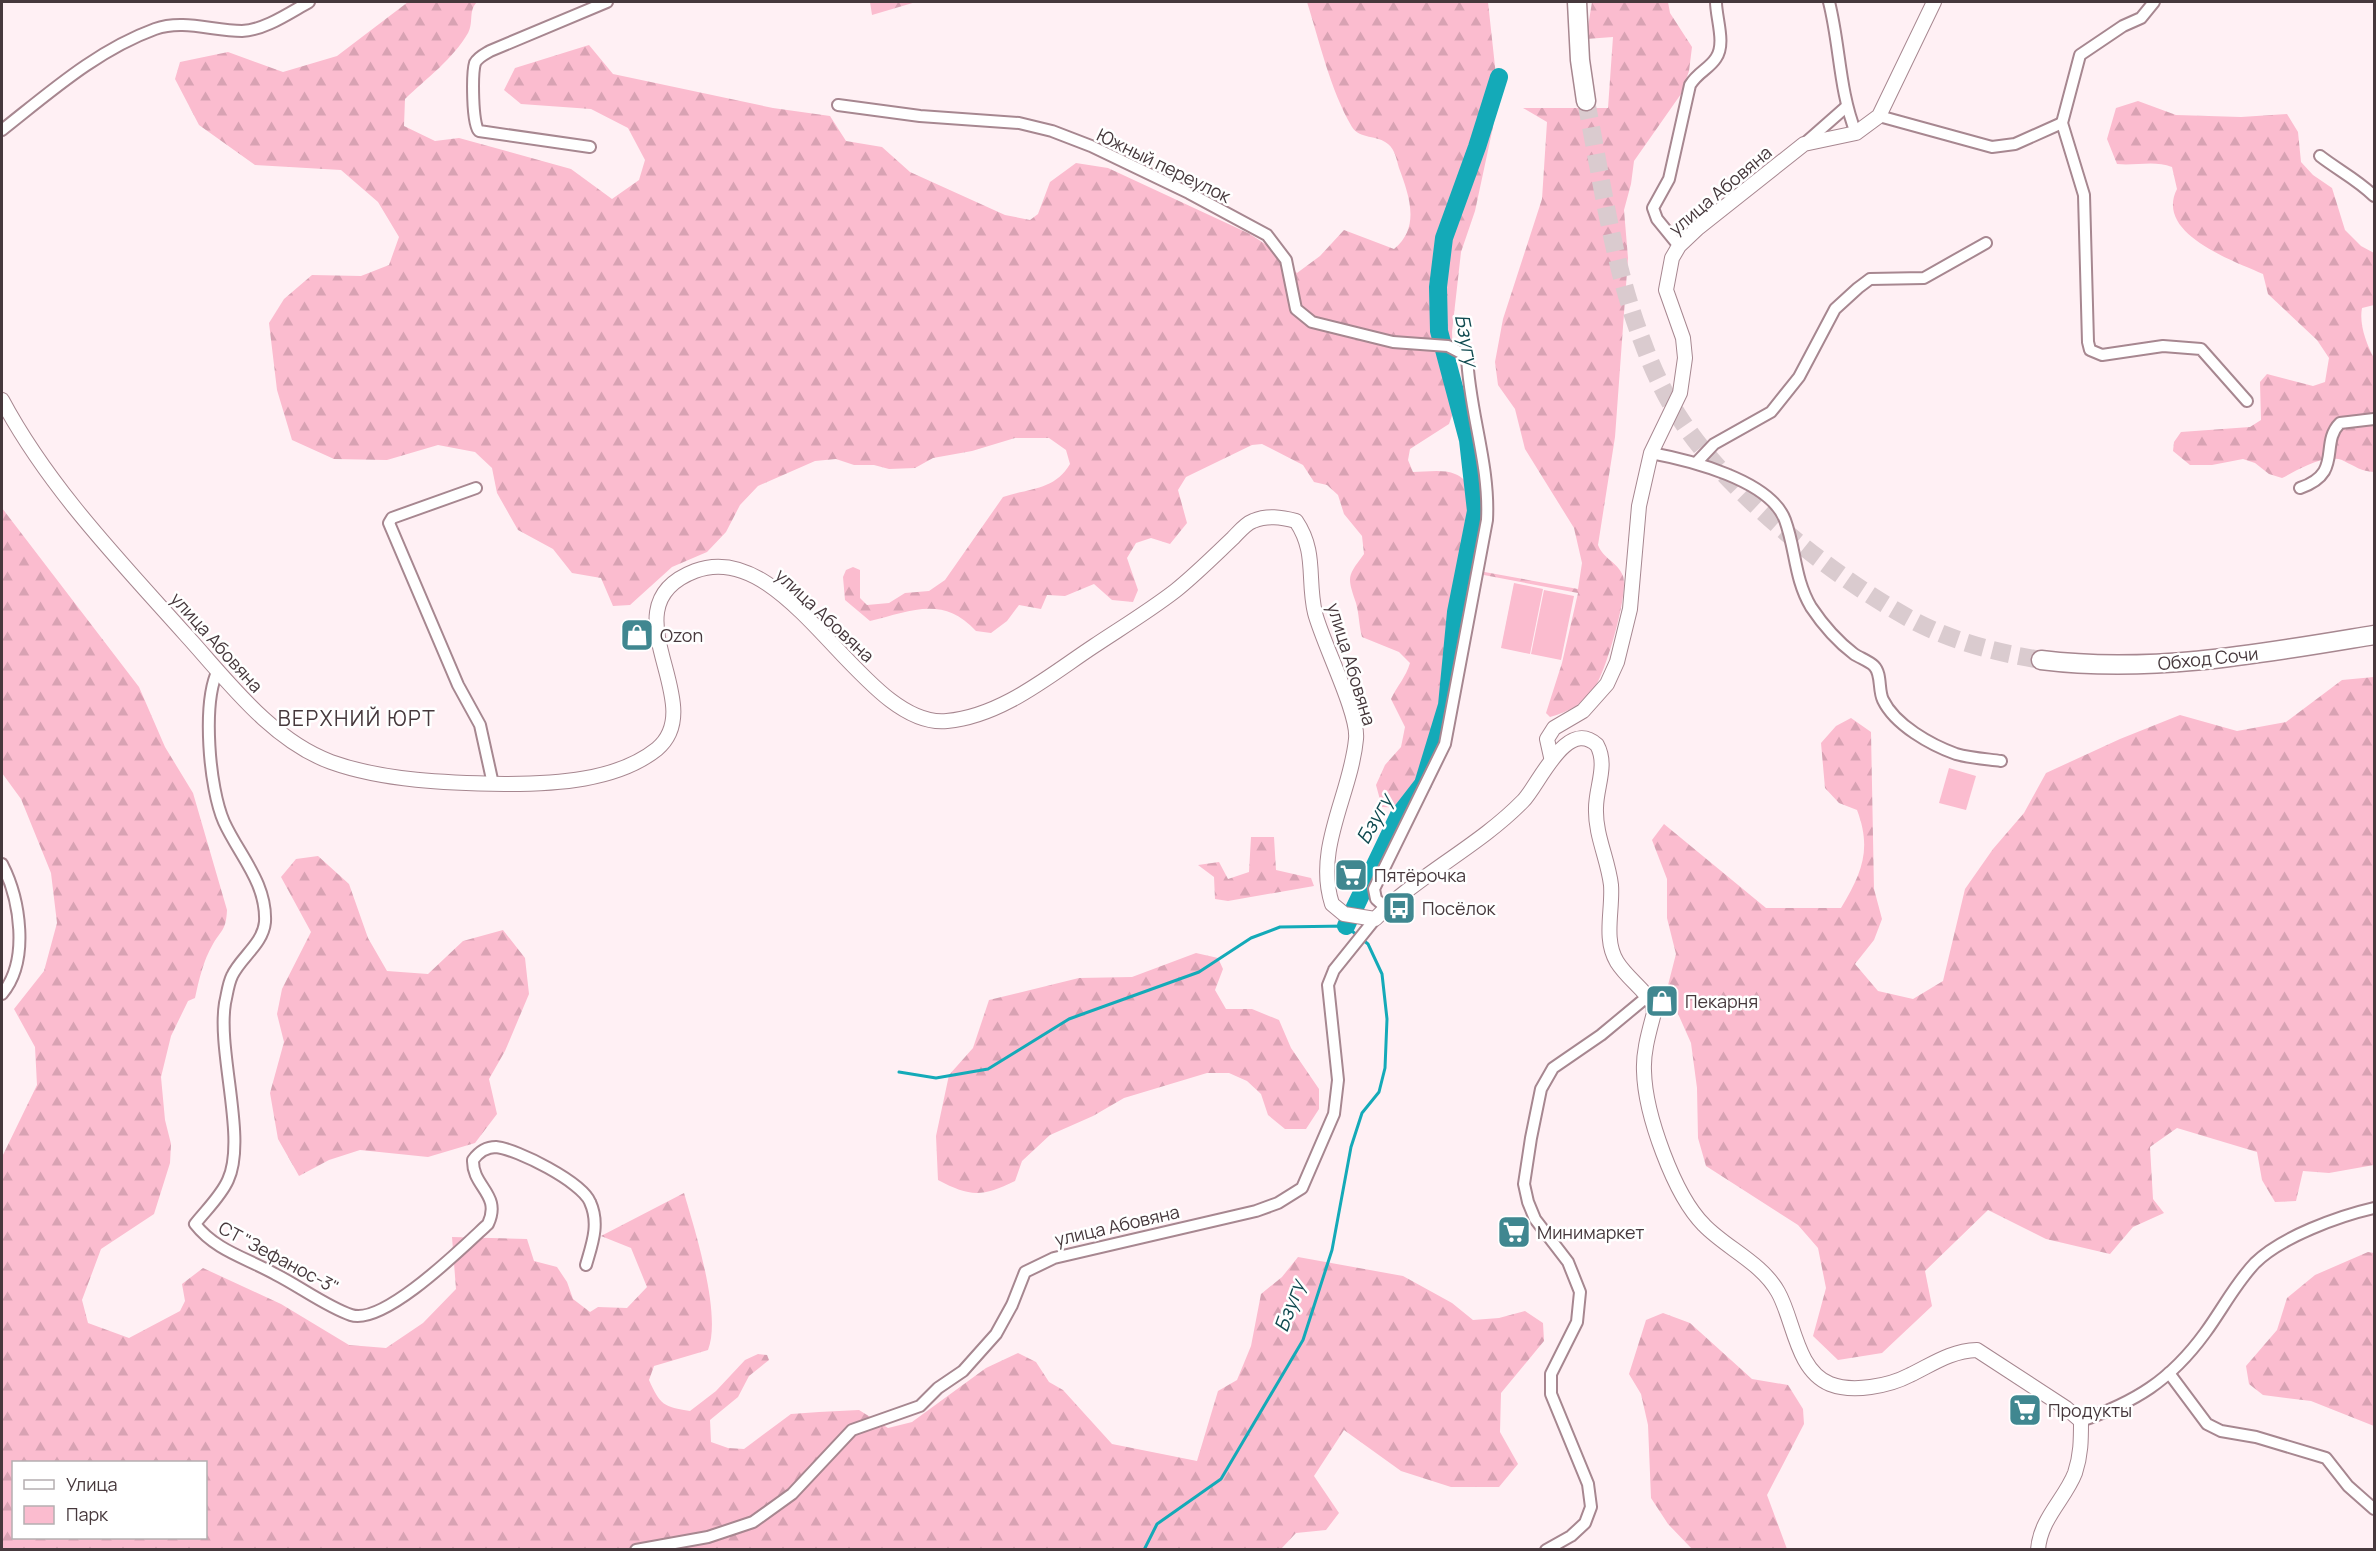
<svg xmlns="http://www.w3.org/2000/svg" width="2376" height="1551" font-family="Manrope,sans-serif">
<defs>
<pattern id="forest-firs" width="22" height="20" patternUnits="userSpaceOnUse" patternTransform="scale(1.5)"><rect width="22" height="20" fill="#fbbccf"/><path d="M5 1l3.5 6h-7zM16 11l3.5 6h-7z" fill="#d8a2b3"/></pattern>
</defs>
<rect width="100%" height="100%" fill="#fff0f4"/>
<!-- forest -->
<g fill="url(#forest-firs)" fill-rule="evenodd">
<path d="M408,2H477C468,11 474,22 468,33C453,59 427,78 405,99L404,126L435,141L459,138L571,169L612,199L639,180L645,160L628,128L591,109L521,104L504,90L515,68L589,45L613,74L773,108L830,116L846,141L882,147L910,172L1005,215L1030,220L1038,214L1050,182L1076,163L1108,168L1250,234L1268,246L1297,273L1320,256L1344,230L1394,249C1421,227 1409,195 1399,168C1397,161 1395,149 1388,144C1378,135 1359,139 1352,127C1330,89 1320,43 1307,2H1488L1497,85L1493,127L1475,211L1461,252L1452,332L1455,407L1449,424L1410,449L1408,460L1413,472C1425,472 1444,469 1455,474C1485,485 1470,544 1468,569L1578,589L1582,563L1574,528L1525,449L1515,409L1498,385L1495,362L1503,319L1542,199L1547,122L1523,108H1608L1613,37L1586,39L1592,2H1668L1670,13L1692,47L1689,71L1681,94L1634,161L1631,184L1624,210L1628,258L1615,437L1598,545C1603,559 1618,562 1623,576C1629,593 1606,671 1595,687C1585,703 1568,712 1550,717L1546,713L1562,663L1578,593L1468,572L1444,735L1427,778L1407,808L1382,807L1376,785L1385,765L1401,747L1405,727L1391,699C1397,686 1406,677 1410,663L1399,652L1362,637C1359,626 1359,613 1356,603C1347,576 1347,577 1364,554L1362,536L1344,514L1338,495L1327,485L1314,482L1303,465L1262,444L1252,445L1186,477L1178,490L1187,523L1170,544L1151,538L1136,543L1127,558L1138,590L1133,602L1112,600L1094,584L1065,596L1047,595L1041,609L1019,605L1007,621L991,633L976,631C943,595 911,611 870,621L845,600L843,577L846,570L853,567L860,570V598L867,605L889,603L905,593L929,591L945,580L1003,497C1030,488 1055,490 1070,464L1066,450L1049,438H1015L972,451L933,458L915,468L889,469L874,465H854L836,459L815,461L758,486L740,505L726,532L707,552L672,567L630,605L613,606L601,578L572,573L553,549L518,530L497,493L492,468L475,452L438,445L387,460L334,459L292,440L277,390L269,323L284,299L312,275L361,276L389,265L399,237L378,202L341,170L255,165L199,125L175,79L180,62L228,52L283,72L337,56Z"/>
<path d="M870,2H916L872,15Z"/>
<path d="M2138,101L2176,115L2241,117L2287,114L2298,132L2301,162L2313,175L2332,188L2345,230L2361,246L2374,253V305L2362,308C2359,324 2366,343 2374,358V472C2361,471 2356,467 2344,461C2326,452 2298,470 2282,478L2269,474L2255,463L2243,459L2212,465H2190L2173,451L2174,442L2181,432L2250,427L2261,420L2260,382L2267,374L2313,386L2325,382L2329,358L2317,340L2268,294L2263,274C2234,261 2154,234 2177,189L2172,167C2154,160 2136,166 2117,164L2107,139L2116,108Z"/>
<path d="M2,508L139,687L165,747L193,793L227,910C226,930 222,929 213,944C203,961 199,980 195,998L188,1001L171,1036L161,1077L165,1120L171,1144L170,1163L154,1214L101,1249L82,1300L88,1323L129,1338L180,1311L185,1301L182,1284L203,1268L281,1304L349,1345L386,1348L423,1323L456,1289L452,1237L527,1239L534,1261L557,1267L567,1282L573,1299L590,1312L598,1307L627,1308L647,1287L631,1248L601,1236L684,1193C695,1230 722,1315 708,1350L654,1366L649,1380C660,1405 664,1407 690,1411L716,1391L745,1360L758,1354L767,1355L769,1360L749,1376L738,1397L710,1420L711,1442L728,1448L744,1449L791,1414L819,1412L859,1410L888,1428L912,1422L986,1368L1018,1353L1036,1362L1049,1382L1063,1390L1112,1444L1197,1461L1218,1391L1237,1380L1251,1346L1261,1294L1282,1277L1298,1257L1403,1276L1452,1303L1473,1320L1499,1318L1525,1311L1543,1323L1544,1341L1501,1393L1500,1432L1518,1464L1499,1487H1451L1401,1471L1344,1430L1314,1476L1339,1513L1326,1530L1296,1533L1281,1549H2V1157L37,1085L35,1047L14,1009L44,971L57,923L51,873L21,799L2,773ZM14,1462H206V1538H14Z"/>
<path d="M2374,677V1165L2329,1173L2303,1171L2296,1201L2275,1202L2262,1180L2257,1152L2177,1128L2150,1147L2153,1199L2164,1213L2133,1227L2110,1254L2046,1239L1988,1210L1925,1271L1932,1306L1882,1353L1838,1360L1813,1336L1826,1288L1818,1248L1798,1225L1706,1166L1698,1138L1697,1088L1691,1043L1667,989L1676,954L1667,918V879L1652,840L1664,824L1766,908H1841C1862,873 1872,849 1857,810L1839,803L1825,788L1821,743L1836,726L1851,718L1871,732L1874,889L1882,919L1874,940L1855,964L1878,991L1913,999L1943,981L1965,889L1993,849L2024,813L2046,773L2120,739L2180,715L2237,731L2286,722L2342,680Z"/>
<path d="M1251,837H1274L1276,870L1311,878L1314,886L1228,901L1215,899L1214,877L1198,865L1219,862L1228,879L1249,872Z"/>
<path d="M318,856L349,884L368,938L387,971L428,974L463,941L503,930L525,958L529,994L505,1051L489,1079L497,1114L475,1143L428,1157L360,1150L329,1160L299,1176L278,1139L270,1093L284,1042L277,1014L282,989L311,932L281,877L296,859Z"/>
<path d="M1196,953L1218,958L1223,969L1215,990L1226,1009H1252L1279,1020L1291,1048L1319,1089V1109L1306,1129H1285L1268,1115L1261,1094L1247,1081L1229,1073H1207L1124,1098L1093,1116L1050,1135L1022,1161L1015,1181C982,1197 970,1197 938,1180L936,1136L949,1075L973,1048L989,1000L1079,978L1132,977Z"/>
<path d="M2368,1252L2374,1253V1426L2311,1401L2263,1395L2249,1384L2246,1366L2277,1330L2287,1298L2315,1275Z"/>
<path d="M1663,1313L1690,1323L1752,1379L1788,1385L1803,1409L1804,1424L1767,1495L1787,1549H1692L1668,1524L1651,1498L1648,1425L1641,1394L1629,1374L1646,1320Z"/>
</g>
<!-- park -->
<g fill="#fbbccf">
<path d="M1514,583L1543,589L1530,654L1501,648Z"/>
<path d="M1544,590L1574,596L1561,660L1531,654Z"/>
<path d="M1949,768L1976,776L1966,810L1939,803Z"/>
</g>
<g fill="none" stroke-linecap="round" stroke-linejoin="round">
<!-- stream -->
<g stroke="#14aab8" stroke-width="3">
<path d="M899,1072L936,1078L988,1069L1069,1019L1199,972L1251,938L1280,927L1346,926L1358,936"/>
<path d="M1144,1550L1157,1524L1221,1479L1303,1340L1332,1250L1351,1147L1362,1113L1379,1092L1385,1068L1387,1019L1382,974L1368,944L1363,940"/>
</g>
<!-- river -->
<path stroke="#14aab8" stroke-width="18" d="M1346,926L1399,815L1423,784L1447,705L1456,612L1476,511L1468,440L1439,331L1438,287L1444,238L1477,147L1499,77"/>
<!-- highway-tunnel -->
<path stroke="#dacbcf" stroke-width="18" stroke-dasharray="18 9" stroke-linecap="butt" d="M1586,101C1602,181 1613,266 1643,343C1652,368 1666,398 1681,420C1730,495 1838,581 1916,622C1955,642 1998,653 2041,660"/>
<!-- street casing -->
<g stroke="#a78790" stroke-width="14">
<g id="street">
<path d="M1829,2C1840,45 1839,91 1856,133"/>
<path d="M2154,2L2141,18L2123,26L2080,55L2062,123L2084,195L2088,342L2090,350L2102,355L2163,346L2201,349L2247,401"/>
<path d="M838,105L920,116L1019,123L1052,131L1091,146L1189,193L1267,235L1286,260L1296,309L1312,322L1393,342L1448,346L1467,356C1469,411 1490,464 1487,520L1445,744L1374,889L1376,899L1386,908"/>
<path d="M1879,116L1992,147L2015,144L2062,123"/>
<path d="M2,130C49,93 97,50 155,29C183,19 213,31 242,31C265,30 289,13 309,2"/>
<path d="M1804,144L1846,107"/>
<path d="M590,147L479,131C472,125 472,73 475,63C478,57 485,54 490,51L607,2"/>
<path d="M2320,156C2338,170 2358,180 2374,196"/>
<path d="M1679,246L1657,219L1653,208L1669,179L1690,85C1698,72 1709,69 1716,58C1726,44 1716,18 1716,2"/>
<path d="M1651,453C1689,460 1770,480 1785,520C1796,550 1794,578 1811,607C1823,625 1837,641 1854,654C1860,658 1869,661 1874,666C1882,674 1878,690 1883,700C1895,725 1931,745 1956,754C1970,758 1986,759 2001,761"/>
<path d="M1696,463L1714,444L1771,412L1799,377L1835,309L1858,288L1870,279L1924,278L1986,243"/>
<path d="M476,488L392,518L389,523L458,685L480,725L493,784"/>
<path d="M2300,488C2344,473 2319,444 2340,423L2374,419"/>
<path d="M218,670C202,703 209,788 224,822C239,855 267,883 265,922C263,944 240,958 232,976C228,984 227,995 225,1003C217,1052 247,1139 228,1180C221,1196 206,1210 195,1224C216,1251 247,1258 275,1274C299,1286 327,1307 351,1315C384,1326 464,1246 488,1224C502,1194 472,1187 473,1160C478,1153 486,1147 496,1147C517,1149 582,1182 590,1202C600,1224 592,1244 586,1265"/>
<path d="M2,864C20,899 30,961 2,994"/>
<path d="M2169,1373L2207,1424L2221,1431L2256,1437L2326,1458L2348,1486L2374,1509"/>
<path d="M2081,1421C2135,1402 2170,1381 2205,1333C2222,1310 2235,1284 2255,1263C2281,1237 2339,1216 2374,1208"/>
<path d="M636,1550L708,1537L753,1522L792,1494L852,1430L920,1406L938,1388L963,1371L996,1334L1012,1305L1025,1272L1054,1258L1256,1211L1278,1203L1302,1188L1334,1114L1338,1080L1328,985L1334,970L1375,919"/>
<path d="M1546,1550L1571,1536L1585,1523L1591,1507L1588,1484L1551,1394V1374L1577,1322L1580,1292L1568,1262L1535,1219L1528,1202L1524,1184L1531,1138L1541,1089L1553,1068L1601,1035L1648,996"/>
</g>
</g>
<!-- secondary casing -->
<g stroke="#a78790" stroke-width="16">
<g id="secondary">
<path d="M2,400C49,488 120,561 186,635C227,680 271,740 331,762C384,781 448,783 505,784C554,784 617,781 657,749C712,703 603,606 695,571C789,535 863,730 947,721C1002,716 1050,675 1094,646C1121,628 1149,611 1175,591C1195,575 1214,556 1233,538C1239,532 1245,524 1253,521C1267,515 1281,517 1296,521C1317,552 1307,579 1315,613C1323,644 1359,714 1356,739C1351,794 1314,848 1332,904L1344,914L1375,919C1419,874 1478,847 1523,801C1539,785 1566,717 1597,745C1608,765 1596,787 1596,808C1595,835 1608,859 1611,885C1613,910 1603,939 1617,962C1627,978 1643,988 1653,1004L1654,1013C1649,1032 1643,1052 1644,1071C1645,1114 1674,1195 1704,1225C1726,1248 1762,1263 1778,1292C1794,1320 1796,1370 1830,1384C1853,1393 1889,1386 1910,1375C1933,1364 1950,1351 1977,1350L2066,1408L2081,1421C2081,1440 2081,1455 2075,1473C2065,1499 2040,1519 2038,1550"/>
<path d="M1551,757L1547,739L1554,728L1583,711L1607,684L1617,662L1630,609L1639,506L1651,453L1680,393L1685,358L1683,338L1666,290L1672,258L1679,246L1698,228L1804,144L1856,133L1879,116L1934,2"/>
</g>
</g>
<!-- highway casing -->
<g stroke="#a78790" stroke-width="21">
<g id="highway">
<path d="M1577,2L1580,60L1586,101"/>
<path d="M2041,660C2153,674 2265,653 2374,635"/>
</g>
</g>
<!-- street -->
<use href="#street" stroke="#fff" stroke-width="10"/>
<!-- secondary -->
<use href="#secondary" stroke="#fff" stroke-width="14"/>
<!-- highway -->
<use href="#highway" stroke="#fff" stroke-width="18"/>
</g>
<!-- icons -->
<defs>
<g id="shop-square" transform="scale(1.725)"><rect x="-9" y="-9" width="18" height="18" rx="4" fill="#408790" stroke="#fff"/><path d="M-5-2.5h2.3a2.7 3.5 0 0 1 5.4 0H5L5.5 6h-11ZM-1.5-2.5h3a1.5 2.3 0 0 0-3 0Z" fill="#fff"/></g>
<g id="supermarket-square" transform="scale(1.725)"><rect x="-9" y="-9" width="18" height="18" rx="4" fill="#408790" stroke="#fff"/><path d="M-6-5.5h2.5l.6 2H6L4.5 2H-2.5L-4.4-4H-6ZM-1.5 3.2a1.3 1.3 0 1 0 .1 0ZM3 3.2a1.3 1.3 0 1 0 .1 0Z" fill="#fff"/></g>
<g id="bus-square" transform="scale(1.725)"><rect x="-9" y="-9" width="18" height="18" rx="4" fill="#408790" stroke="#fff"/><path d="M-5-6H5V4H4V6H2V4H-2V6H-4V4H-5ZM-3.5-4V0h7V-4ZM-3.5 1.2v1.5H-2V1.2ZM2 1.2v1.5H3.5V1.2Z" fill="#fff"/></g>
</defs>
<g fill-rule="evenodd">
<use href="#shop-square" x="637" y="635"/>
<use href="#supermarket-square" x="1351" y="875"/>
<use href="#bus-square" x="1399" y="908"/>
<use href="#shop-square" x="1662" y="1001"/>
<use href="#supermarket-square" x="1514" y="1232"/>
<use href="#supermarket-square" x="2025" y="1410"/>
</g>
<g text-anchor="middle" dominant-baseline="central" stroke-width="5" stroke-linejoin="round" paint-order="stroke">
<!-- street labels -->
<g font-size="18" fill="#46383c" stroke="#fff">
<text transform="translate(1164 165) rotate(26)">Южный переулок</text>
<text transform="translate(1720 190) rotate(-40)">улица Абовяна</text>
<text transform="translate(825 615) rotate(43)">улица Абовяна</text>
<text transform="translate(217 642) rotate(48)">улица Абовяна</text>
<text transform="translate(2208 658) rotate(-6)">Обход Сочи</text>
<text transform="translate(1352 664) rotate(73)">улица Абовяна</text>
<text transform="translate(1117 1225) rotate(-13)">улица Абовяна</text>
<text transform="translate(279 1257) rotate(28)">СТ "Зефанос-3"</text>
</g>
<!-- poi labels -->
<g font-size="18" fill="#46383c" stroke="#fff" text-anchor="start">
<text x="660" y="635">Ozon</text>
<text x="1374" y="875">Пятёрочка</text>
<text x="1422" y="908">Посёлок</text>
<text x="1685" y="1001">Пекарня</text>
<text x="1537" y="1232">Минимаркет</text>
<text x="2048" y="1410">Продукты</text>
</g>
<!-- water labels -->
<g font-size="20" font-style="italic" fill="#104a50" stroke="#fff">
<text transform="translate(1467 340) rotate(79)">Бзугу</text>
<text transform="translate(1374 819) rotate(-61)">Бзугу</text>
<text transform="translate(1289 1306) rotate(-70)">Бзугу</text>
</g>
<!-- quarter labels -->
<g font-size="21" letter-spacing="1.5" fill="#46383c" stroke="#fff">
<text x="357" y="718">ВЕРХНИЙ ЮРТ</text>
</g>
</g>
<!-- border -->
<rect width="2376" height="1551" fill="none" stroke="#46383c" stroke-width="6"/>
<!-- legend -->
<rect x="12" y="1461" width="195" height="78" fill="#ffffff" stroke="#b5afb1" stroke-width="1.5"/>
<rect x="24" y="1480" width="30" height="9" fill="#ffffff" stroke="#b5afb1" stroke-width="1.5"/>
<text x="66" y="1491" font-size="18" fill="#46383c">Улица</text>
<rect x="24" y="1506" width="30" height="18" fill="#fbbccf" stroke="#b5afb1" stroke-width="1.5"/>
<text x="66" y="1521" font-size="18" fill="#46383c">Парк</text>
</svg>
